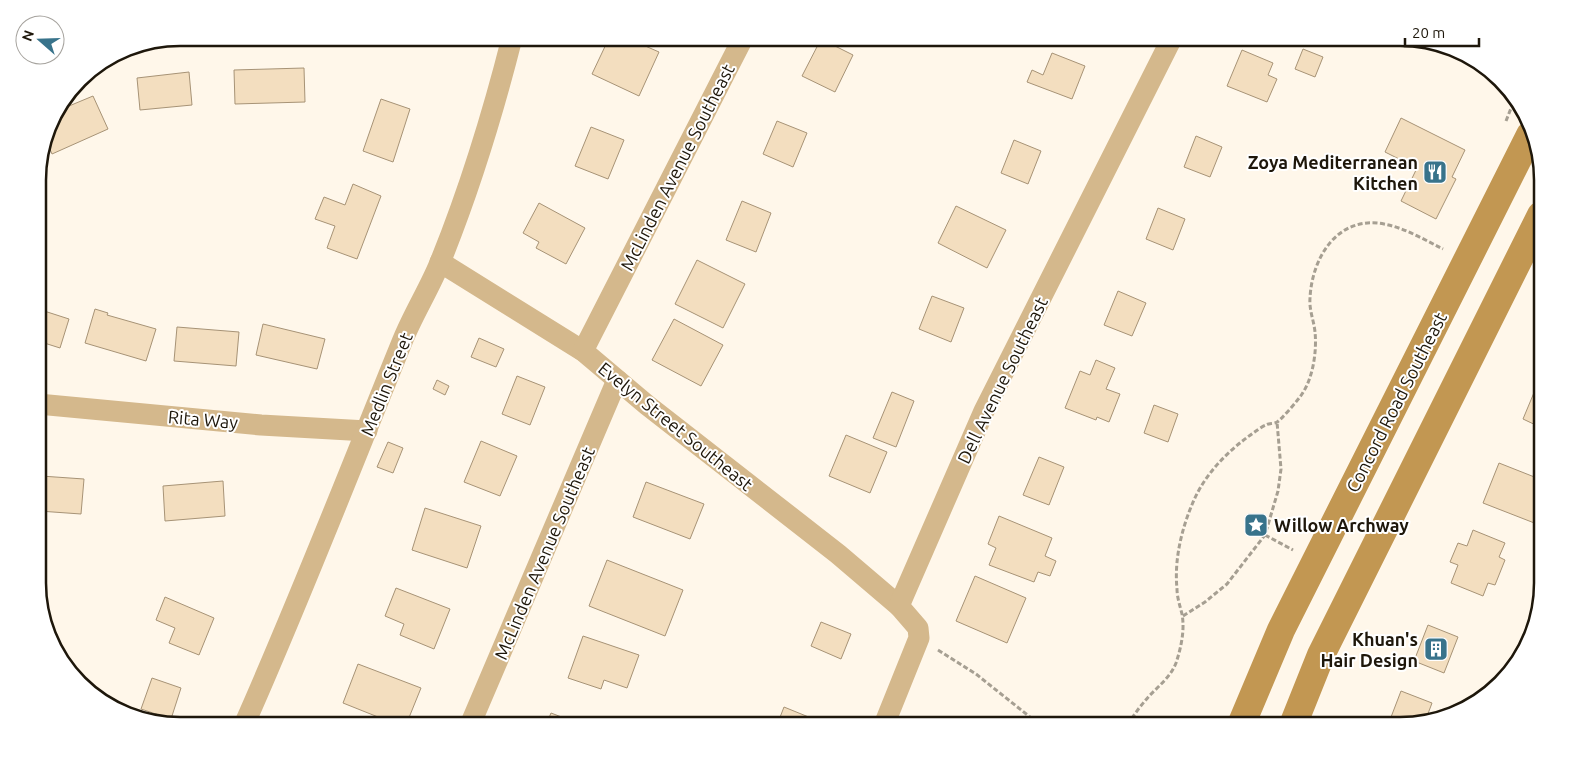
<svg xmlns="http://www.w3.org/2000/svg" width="1580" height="763" font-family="Ubuntu,sans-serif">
<rect width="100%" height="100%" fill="#fff7ea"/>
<!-- building -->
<g fill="#f3debf" stroke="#a79376">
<path d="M609,38H627L659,52L639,96L592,74Z"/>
<path d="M821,39L853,55L835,92L802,76Z"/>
<path d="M1303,49L1323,57L1315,77L1295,69Z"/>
<path d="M1242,50L1273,63L1268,75L1277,79L1267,102L1227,86Z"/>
<path d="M1052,53L1085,66L1072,99L1027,82L1032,70L1043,75Z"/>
<path d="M304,68L305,102L235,104L234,70Z"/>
<path d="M189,72L192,105L140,110L137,78Z"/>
<path d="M93,96L108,129L52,154L46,140L52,117L57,111Z"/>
<path d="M381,99L410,109L393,162L363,151Z"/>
<path d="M1401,118L1465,150L1452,177L1456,179L1436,219L1401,201L1417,168L1385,152Z"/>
<path d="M777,121L807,133L793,167L763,154Z"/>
<path d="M591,127L624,140L608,179L575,166Z"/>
<path d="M1196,136L1222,147L1210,177L1184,167Z"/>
<path d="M1014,140L1041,151L1028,184L1001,173Z"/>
<path d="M353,184L381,196L357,259L327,248L335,226L315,219L324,197L345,205Z"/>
<path d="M742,201L771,213L756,252L726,240Z"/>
<path d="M539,203L585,228L566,264L536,248L539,242L523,233Z"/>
<path d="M956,206L1006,230L987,268L938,243Z"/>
<path d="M1158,208L1185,219L1173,250L1146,239Z"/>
<path d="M697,260L745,284L723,328L675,304Z"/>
<path d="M1118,291L1146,303L1132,336L1104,325Z"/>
<path d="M932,296L964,308L951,342L919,329Z"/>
<path d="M38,309L69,319L60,348L38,341Z"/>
<path d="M95,309L108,313L107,315L156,329L146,361L85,343Z"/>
<path d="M674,319L723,345L701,386L652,360Z"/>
<path d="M263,324L325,339L317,369L256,355Z"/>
<path d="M177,327L239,332L236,366L174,361Z"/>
<path d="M479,338L504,349L496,367L471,357Z"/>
<path d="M1096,360L1115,368L1106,389L1120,394L1109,422L1097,417L1096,420L1065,408L1080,371L1090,375Z"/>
<path d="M517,376L545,387L530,425L502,414Z"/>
<path d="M437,380L449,386L445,395L433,389Z"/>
<path d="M1538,383L1542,384V428L1523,419Z"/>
<path d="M892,392L914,401L896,447L873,438Z"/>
<path d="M1154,405L1178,414L1168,442L1144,433Z"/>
<path d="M846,435L887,452L870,493L829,476Z"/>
<path d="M481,441L517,456L500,496L464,482Z"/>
<path d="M388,442L403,448L393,473L377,467Z"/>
<path d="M1039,457L1064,467L1049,505L1023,495Z"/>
<path d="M1499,463L1542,480V526L1483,503Z"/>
<path d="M41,476L84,479L81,514L39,511Z"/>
<path d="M223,481L225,516L165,521L163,486Z"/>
<path d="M646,482L704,504L690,539L633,517Z"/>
<path d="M425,508L481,526L467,568L412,550Z"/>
<path d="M999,516L1052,538L1045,556L1056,561L1050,576L1038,572L1034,582L989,565L996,548L988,544Z"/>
<path d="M1473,530L1505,543L1499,557L1505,560L1495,585L1488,583L1483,596L1451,583L1458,565L1450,562L1458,543L1467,546Z"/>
<path d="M607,560L683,590L665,636L589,606Z"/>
<path d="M975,576L1026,598L1007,643L956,621Z"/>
<path d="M396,588L450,609L434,649L400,635L404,624L385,616Z"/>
<path d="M165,597L214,618L199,655L169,643L175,628L156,620Z"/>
<path d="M821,622L851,634L841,659L811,646Z"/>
<path d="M1428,625L1458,637L1444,673L1414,661Z"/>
<path d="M583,636L639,655L627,688L604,680L601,689L568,678Z"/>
<path d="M358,664L421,688L406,725H398L343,703Z"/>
<path d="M152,678L181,688L171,719L141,709Z"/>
<path d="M1401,691L1432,703L1426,719L1409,725H1388Z"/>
<path d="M784,707L816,720L814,725H777Z"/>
<path d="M551,713L580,724L579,725H546Z"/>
</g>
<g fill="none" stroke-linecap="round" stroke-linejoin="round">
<!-- path -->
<g stroke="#a69f92" stroke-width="3" stroke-dasharray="5 2.5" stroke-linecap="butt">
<path d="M1506,121L1515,98"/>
<path d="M1265,535L1293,550"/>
<path d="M1183,616L1205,602L1227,584L1265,535L1278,491L1281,469L1277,422"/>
<path d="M938,650L976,674L1040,725"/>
<path d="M1128,725C1134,714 1142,704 1150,695C1160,685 1171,676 1176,663C1181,648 1185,630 1182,614C1180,606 1177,597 1177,589C1174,559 1182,527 1194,500C1207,471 1230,449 1256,431C1259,429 1263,426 1266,425C1269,423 1274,424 1277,422C1281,420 1299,399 1302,394C1313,378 1317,351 1315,332C1314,321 1309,310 1310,298C1312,257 1338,215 1384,224C1405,228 1425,240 1443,249"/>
</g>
<!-- minor -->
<g stroke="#d4b88c" stroke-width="21">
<path d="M440,262L583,351L647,405L838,554L899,606"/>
<path d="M583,351L743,38"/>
<path d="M38,404L261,425L367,431"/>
<path d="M244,725C300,599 350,470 402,342C413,314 430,288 441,260C470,188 493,113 512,38"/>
<path d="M470,725L617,380"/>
<path d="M884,725L919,638L918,628L899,606L905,592L984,411L1172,38"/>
</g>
<!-- secondary -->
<g stroke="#c29752" stroke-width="28">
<path d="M1241,725L1281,630L1530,135"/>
<path d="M1293,725L1321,655L1541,215"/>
</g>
</g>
<!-- icons -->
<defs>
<g id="restaurant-square" transform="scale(1.25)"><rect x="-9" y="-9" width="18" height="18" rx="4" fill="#38738b" stroke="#fff"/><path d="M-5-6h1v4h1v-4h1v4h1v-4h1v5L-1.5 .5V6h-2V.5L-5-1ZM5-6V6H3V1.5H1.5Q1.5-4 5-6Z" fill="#fff"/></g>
<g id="sight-square" transform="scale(1.25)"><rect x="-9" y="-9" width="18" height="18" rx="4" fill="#38738b" stroke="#fff"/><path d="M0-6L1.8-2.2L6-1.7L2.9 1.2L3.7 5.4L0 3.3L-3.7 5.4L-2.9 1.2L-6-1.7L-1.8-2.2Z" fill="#fff"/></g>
<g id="building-square" transform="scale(1.25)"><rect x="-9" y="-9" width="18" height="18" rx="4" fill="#38738b" stroke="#fff"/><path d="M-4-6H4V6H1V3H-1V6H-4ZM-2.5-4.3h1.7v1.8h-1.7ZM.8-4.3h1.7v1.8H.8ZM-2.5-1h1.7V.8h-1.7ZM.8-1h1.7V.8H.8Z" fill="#fff"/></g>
</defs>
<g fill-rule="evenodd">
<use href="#restaurant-square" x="1435" y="172"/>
<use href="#sight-square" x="1256" y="525"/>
<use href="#building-square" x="1436" y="649"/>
</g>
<g text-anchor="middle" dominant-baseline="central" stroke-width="4" stroke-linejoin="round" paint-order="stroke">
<!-- poi labels -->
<g font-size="18" font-weight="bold" fill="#1e170b" stroke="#fff" text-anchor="end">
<text x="1418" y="162">Zoya Mediterranean<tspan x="1418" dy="21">Kitchen</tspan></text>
<text x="1274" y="525" text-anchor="start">Willow Archway</text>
<text x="1418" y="639">Khuan's<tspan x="1418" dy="21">Hair Design</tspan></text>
</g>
<!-- street labels -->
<g font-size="18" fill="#1e170b" stroke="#fff">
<text transform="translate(677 167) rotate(-63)">McLinden Avenue Southeast</text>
<text transform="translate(1002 380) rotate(-64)">Dell Avenue Southeast</text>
<text transform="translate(386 384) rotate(-68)">Medlin Street</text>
<text transform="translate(1396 402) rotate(-63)">Concord Road Southeast</text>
<text transform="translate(203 419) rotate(5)">Rita Way</text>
<text transform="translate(676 426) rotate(39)">Evelyn Street Southeast</text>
<text transform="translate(544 553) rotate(-67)">McLinden Avenue Southeast</text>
</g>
</g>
<!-- crop -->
<path d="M0 0H1580V763H0ZM180 46H1400A134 134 0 0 1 1534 180V583A134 134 0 0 1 1400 717H180A134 134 0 0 1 46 583V180A134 134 0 0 1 180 46Z" fill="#fff" fill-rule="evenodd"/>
<path fill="none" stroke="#1e170b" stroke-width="2.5" d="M180 46H1400A134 134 0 0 1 1534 180V583A134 134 0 0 1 1400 717H180A134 134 0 0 1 46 583V180A134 134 0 0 1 180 46Z"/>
<!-- north arrow -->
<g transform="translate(40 40) rotate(290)"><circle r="24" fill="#ffffff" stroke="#a5a29d"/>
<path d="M0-4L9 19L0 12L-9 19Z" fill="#38738b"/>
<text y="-8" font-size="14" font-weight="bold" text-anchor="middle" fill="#1e170b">N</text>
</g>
<!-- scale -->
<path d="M1405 38v8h74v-8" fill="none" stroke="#1e170b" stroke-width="2.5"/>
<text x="1412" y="38" font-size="15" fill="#1e170b" stroke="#ffffff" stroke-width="4" paint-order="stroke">20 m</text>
</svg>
